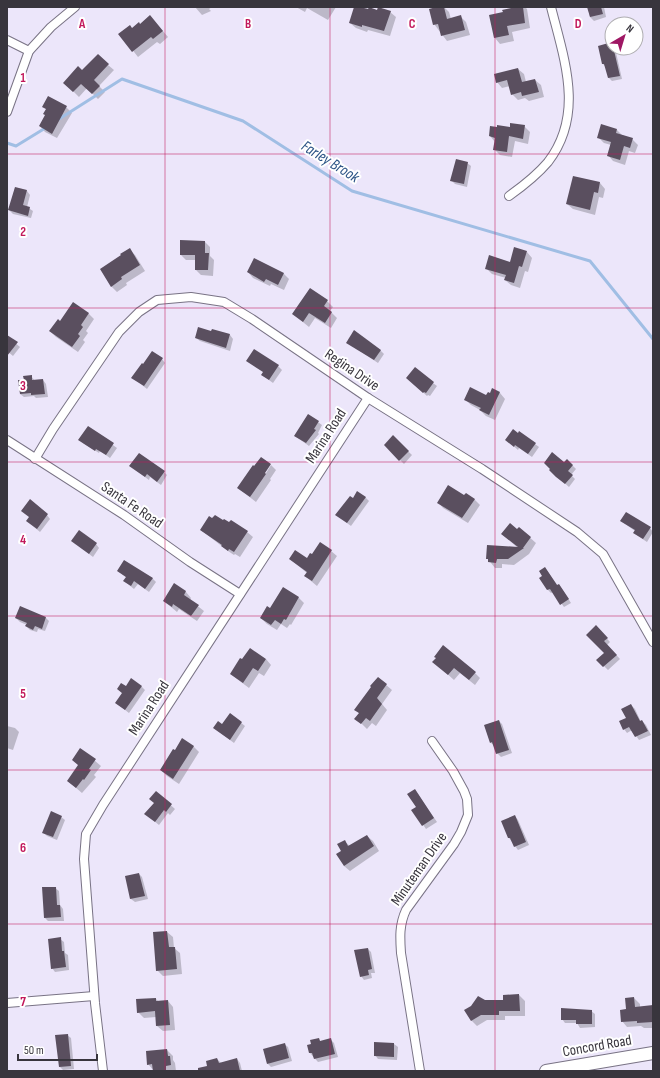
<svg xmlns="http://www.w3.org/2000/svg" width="660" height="1078" font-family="'Sofia Sans Condensed',sans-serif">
<rect width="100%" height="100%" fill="#ece6fa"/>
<!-- shadow -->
<g fill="#0003">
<path d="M195,7H212L209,9L211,11L202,15Z"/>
<path d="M296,7H336L328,20L307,8L305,12Z"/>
<path d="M355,7L390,12L396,17L390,36L368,30L367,32L356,28L350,23Z"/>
<path d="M441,7H444L449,12L451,19L461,17L466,22L470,35L447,41L434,24Z"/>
<path d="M511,7H525L527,9L530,28L512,32L514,41L500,44L495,38L490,16L504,13L512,9Z"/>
<path d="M588,7H604L606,17L594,21L590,17Z"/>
<path d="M150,16L168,37L160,44L157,42L138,57L120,34L140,25Z"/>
<path d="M612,48H615L622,79L612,81L609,78L606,67L603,64Z"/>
<path d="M108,65L114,70L99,86L105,92L98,99L87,88L79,97L70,88L82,71Z"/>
<path d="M518,69L524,74L526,82L535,80L541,85L544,97L529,101L525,98L518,100L512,94L510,86L502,88L497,82Z"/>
<path d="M43,106L66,107L72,113L57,138L45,132L40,126L46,115V109Z"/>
<path d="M524,126L530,132L528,144L515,141L512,157L500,155L494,149L495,142L490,136L510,128Z"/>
<path d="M617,130L622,135L632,139L638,145L635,153L629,151L625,165L613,161L608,155L611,145L604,143L598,137Z"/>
<path d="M467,163L471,166L467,187L455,184L451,180Z"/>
<path d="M574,177L600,183L605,189L603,198L599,197L595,215L573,209L567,204Z"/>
<path d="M15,188L27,191L30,195L27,207L33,211L31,218L13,214L9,210Z"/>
<path d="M205,242L210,247V256L214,260L213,276L201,275L196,270V260H186L181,255Z"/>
<path d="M129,249L135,255L145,271L126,283L127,285L117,292L111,286Z"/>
<path d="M527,252L532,258L528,272L525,271L520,288L511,285L505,280L506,278L492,274L486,268L511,263Z"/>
<path d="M255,259L284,274L289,279L284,290L271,284L270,286L253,278L248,272Z"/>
<path d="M310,289L327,301L333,307L330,311L337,318L331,328L315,318L309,327L293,314Z"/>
<path d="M74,304L89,314L94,319L86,331L88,333L83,340L85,342L78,352L56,337L50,331L61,322Z"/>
<path d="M212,330L230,335L233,339L230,351L200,341L196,338L212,332Z"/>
<path d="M7,336L20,347L13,356L7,351Z"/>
<path d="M348,343L380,350L384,354L378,363Z"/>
<path d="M162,359L165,363L147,389L133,378Z"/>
<path d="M278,366L282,370L273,383L262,375Z"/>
<path d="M31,376L35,381L43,380L46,384L48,397L36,398L34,396L24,397L20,394L25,381Z"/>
<path d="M411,381L433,383L437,386L430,396L428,395L427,396Z"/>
<path d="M492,390L500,393L505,399L495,420L486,416L480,410L471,405L465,399L487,396L490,395Z"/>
<path d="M308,415L322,425L318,433L319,434L309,446L295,436Z"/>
<path d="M88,427L117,448L110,458L100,451L99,453L83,443Z"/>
<path d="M393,437L412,455L404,464L385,445Z"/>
<path d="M510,443L535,444L539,447L532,457L519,448L518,450Z"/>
<path d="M564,464L572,465L576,469L571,475L575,479L569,487L561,480Z"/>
<path d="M271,465L276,470L270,479L271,480L256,502L238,488L261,477L263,478Z"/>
<path d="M134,469L164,472L167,475L161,485L150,477L149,480Z"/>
<path d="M365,497L369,501L351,526L336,515L353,499Z"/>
<path d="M464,497L474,499L480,505L468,523L443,508L438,502Z"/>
<path d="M47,515L50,519L40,532L27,521L30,517Z"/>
<path d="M621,521L650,528L653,532L647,542L638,536L634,533L635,531Z"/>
<path d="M519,528L536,543L529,554L514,565L502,564V568H495L487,558L519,549L502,534L517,530Z"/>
<path d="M201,530L247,532L253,537L240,557L235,554L234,555L228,551Z"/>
<path d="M76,544H96L99,548L93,557Z"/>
<path d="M331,551L337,556L317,586L305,576L307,573L290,559H307Z"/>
<path d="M545,568L558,586L559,585L562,589L571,603L564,607L553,592L551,593L548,590L540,578L543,576Z"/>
<path d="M118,571L152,578L156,582L149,592L138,584L134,589L124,581L127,578Z"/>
<path d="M174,585L186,592L191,598L190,600L204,611L197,621L179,609L177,612L164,601Z"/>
<path d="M284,589L299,598L304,603L291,625L290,624L287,628L281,624L277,630L267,624L261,618L271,609Z"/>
<path d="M21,608L46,618L49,621L45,631L38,629L37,632L30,630L26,626L27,625L20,622L16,618Z"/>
<path d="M596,627L610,642L607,645L620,659L608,670L598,660L605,653Z"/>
<path d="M266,659L271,665L264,676L259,673L249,688L237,679L231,674Z"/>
<path d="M434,662L475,673L480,678L475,685L460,673L454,680Z"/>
<path d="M378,678L392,690L382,704L387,710L376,726L372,723L367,729L356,718L360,714L356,710Z"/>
<path d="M126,687H142L145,690L129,713L116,703L123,694L118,689Z"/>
<path d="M631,705L635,709L641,722L642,721L646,725L651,735L639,740L632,730L627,733L624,729Z"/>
<path d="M230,714L245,726L234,743L214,728L222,725Z"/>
<path d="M499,721L502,724L512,753L501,757L497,753L495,746L491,743L485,725Z"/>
<path d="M7,726L15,728L19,732L13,750L7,748Z"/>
<path d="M183,740L194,747L199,752L179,784L167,776L161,770Z"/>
<path d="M81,749L101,766L94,775L96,777L82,793L68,781L79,766Z"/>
<path d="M415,790L437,822L426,829L413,810L417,807Z"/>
<path d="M156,792L175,809L170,815L168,813L159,825L149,817L155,803Z"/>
<path d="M515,816L518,820L529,845L518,850L509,838Z"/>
<path d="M61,817L65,820L57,840L47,836L44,833Z"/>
<path d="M367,836L373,841L379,851L350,871L344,866L342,851L344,841L350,846Z"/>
<path d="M139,874L142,877L148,899L135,902L131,899L126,877Z"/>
<path d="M55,888L59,891L60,905L63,909L64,921H48L45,918Z"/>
<path d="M167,932L173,937L174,948L180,953L182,974L163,976L157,970Z"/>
<path d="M60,939L64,942L65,953L68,955L69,970L55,972L52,968Z"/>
<path d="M368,949L371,952L375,973H371L372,978L364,980L361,976Z"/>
<path d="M519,995L525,1001V1016H505V1020H487L477,1026L471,1020L504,1001Z"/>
<path d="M634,998L640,1004V1007L653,1006V1028H644L641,1026L627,1027L622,1021Z"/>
<path d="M156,999L159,1002L168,1001L173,1007L175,1030L163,1031L157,1026L156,1017L144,1018L138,1012Z"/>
<path d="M591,1011L595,1014V1027L580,1028L577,1023H565L562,1019Z"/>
<path d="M67,1035L71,1038L74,1069L63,1070L60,1067Z"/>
<path d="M318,1039L321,1042L330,1039L334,1043L338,1057L318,1062L310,1053Z"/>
<path d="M375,1043L394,1044L398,1047L397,1060L378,1059L375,1055Z"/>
<path d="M284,1044L288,1047L292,1061L271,1067L268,1064Z"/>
<path d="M167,1050L173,1056V1060L175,1063L176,1071H154L148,1064Z"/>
<path d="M217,1059L221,1063L237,1059L240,1063L242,1071H210Z"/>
</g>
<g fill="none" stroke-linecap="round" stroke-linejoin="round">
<!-- stream -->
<g stroke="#a0bee4" stroke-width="3">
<path d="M59,119L122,79L243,121L352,191L590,261L653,339"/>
<path d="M7,143L16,146L47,127"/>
</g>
</g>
<!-- building -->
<g fill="#5a4f5f">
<path d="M354,7H360L368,9L369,7L377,10L378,7L391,11L384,31L362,25V27L349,23Z"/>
<path d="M436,7H444L447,19L461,15L465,30L441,36L438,24L433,25L429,9Z"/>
<path d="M510,7H523L525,23L507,26L509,35L494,38L489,15L503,12L502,10L511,8Z"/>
<path d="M587,7H601L603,14L590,17Z"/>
<path d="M150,15L163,31L153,39L151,37L132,52L118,34L130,25L132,28L139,22L140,24Z"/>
<path d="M612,42L620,76L608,78L604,64H602L598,46Z"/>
<path d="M98,54L109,64L94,80L100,86L92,94L81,84L73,92L63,83L78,66L82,70Z"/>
<path d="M518,68L522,82L535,79L539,92L522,96L521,92L511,95L507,80L496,83L494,74Z"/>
<path d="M48,96L67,106L52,134L39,126L45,115L43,114L46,109L42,107Z"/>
<path d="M510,123L525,125L523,139L509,136L507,152L493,150L495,138L489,136L490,126L497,127V125L510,127Z"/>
<path d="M601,124L617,129L616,133L633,138L630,148L624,146L620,160L607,156L611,142L597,138Z"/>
<path d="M456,159L468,162L464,184L450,181Z"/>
<path d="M573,176L600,182L598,193L594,192L590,210L566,204Z"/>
<path d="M15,187L27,190L23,205L30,207L28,216L8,210Z"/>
<path d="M180,240L205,241V253H209L208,270H195V255H180Z"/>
<path d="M514,247L527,251L522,267L519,266L514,283L504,280L506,275L485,269L489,255L510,262Z"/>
<path d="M130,248L140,265L121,277L122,279L111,287L100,269L121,255L120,254Z"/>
<path d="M254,258L284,273L278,285L266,279L264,282L247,272Z"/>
<path d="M310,288L328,300L324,306L332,312L325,323L309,313L303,322L292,314Z"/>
<path d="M73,302L89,313L81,325L83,327L78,334L80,336L72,347L49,331L58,319L60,321Z"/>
<path d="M198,327L211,331L212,329L230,334L226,348L195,338Z"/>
<path d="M354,330L381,350L374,360L346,343Z"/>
<path d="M7,335L18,342L7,356Z"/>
<path d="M254,349L279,365L269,380L261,375L263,372L246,361Z"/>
<path d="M152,351L163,358L144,386L131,378L142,363L143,364Z"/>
<path d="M415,367L434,382L426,393L424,392L423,393L406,378Z"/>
<path d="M32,375V380L43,379L45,394L31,395V393L20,394L18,380H24L23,376Z"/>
<path d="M470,387L486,395L488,392L490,393L492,388L500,392L489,415L479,410L481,408L464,400Z"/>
<path d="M308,414L319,421L314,429L316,430L306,443L294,436Z"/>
<path d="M88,426L114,443L106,455L96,449L95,451L78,440Z"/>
<path d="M513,429L518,433L519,431L536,443L528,454L515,445L514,447L505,440Z"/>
<path d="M393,435L409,451L399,461L384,445Z"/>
<path d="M552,452L564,462L567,459L573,465L568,471L573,475L565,484L556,477L549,470L550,469L544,463Z"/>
<path d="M139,453L165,471L157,482L147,474L145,477L129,466Z"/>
<path d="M261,457L271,464L265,473L266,474L250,497L237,488L253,465L254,466Z"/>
<path d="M448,485L464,495L466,493L475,499L462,518L437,503Z"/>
<path d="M357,491L366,497L347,523L335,515L350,496L353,498Z"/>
<path d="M30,499L48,514L37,529L26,521L29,517L21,511Z"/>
<path d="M626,512L651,527L643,539L633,533L635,530L620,521Z"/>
<path d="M215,515L223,520L224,519L229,522L231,520L248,531L234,552L229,549L228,551L221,546L222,545L200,530L209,516L212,518Z"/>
<path d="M510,523L517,529L519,527L531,537L523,548H524L508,559H497L496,563L488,562V559H486L487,545L518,547L501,534Z"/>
<path d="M79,530L97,543L89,554L71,541Z"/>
<path d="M320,542L332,550L312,581L304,576L307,572L289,559L295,550L307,558L310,553L312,554Z"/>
<path d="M124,560L153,578L145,589L134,581L131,586L123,581L126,577L117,571Z"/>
<path d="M545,567L557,585L559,584L569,599L560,605L550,589L547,590L539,578L542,576L539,571Z"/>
<path d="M174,583L186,591L184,595L199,605L191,616L173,604L172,607L163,601Z"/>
<path d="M283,587L299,597L286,620L284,619L281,624L275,620L271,625L260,618L267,606L270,608Z"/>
<path d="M20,606L46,617L42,629L35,626L33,630L25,626L27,623L15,618Z"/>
<path d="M596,625L608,638L604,641L617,655L603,667L596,660L604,653L586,635Z"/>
<path d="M443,645L476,672L469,680L454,668L448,675L432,662L436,658L434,657Z"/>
<path d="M250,648L266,659L258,671L253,668L243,683L230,674L240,658L242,659Z"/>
<path d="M378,677L387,684L377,698L382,704L370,721L366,718L361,724L354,719L359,713L354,710L371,687L370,686Z"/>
<path d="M131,678L142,686L125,710L115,703L122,693L117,689L121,683L126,686Z"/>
<path d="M631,704L640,721L642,720L648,731L635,737L629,727L623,730L619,721L626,718L621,709Z"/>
<path d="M230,713L242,722L230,740L213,728L218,721L222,724Z"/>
<path d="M499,720L509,750L496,754L492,742L490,743L484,725Z"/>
<path d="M182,738L194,746L173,779L160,770L173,749L175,750Z"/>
<path d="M80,748L96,759L89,769L91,770L84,780L83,779L76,788L67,781L78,765L72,760Z"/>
<path d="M415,789L434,818L422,826L411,810L416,807L407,794Z"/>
<path d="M156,791L172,804L166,812L164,810L155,822L144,814L154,803L149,799Z"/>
<path d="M51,811L62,816L53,837L42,833Z"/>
<path d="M515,815L526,842L514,847L510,838H508L501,821Z"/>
<path d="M367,835L374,846L344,866L336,854L341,851L337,844L345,840L348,846Z"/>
<path d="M139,873L145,896L130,899L125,876Z"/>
<path d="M42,887H56L57,905H60L61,917L44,918Z"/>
<path d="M167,931L169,947H175L177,969L156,971L153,932Z"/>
<path d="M61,937L62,951H64L66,967L51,969L48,939Z"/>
<path d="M368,948L372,969L368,970L369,975L360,977L354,950Z"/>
<path d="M519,994L520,1011H499V1015H481L471,1021L464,1010L471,1006L478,996L485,1000H503V995Z"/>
<path d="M634,997L635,1007L653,1005V1022L637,1023V1021L621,1022L620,1010L626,1009L625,998Z"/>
<path d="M156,998V1001L168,1000L170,1025L156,1026L155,1011L137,1013L136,999Z"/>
<path d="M561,1008L592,1010V1024H576V1020H561Z"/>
<path d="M68,1034L71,1066L59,1067L55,1035Z"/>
<path d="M319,1038L320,1041L331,1038L335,1054L314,1059L312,1053H309L307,1045L311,1044L310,1040Z"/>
<path d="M374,1042L394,1043V1057L374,1056Z"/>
<path d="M285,1043L289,1058L267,1064L263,1049Z"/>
<path d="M167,1049L168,1056H170L171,1065L166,1066V1071H153L152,1064L147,1065L146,1051Z"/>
<path d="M217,1058L219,1063L237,1058L240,1071H198V1068L207,1066L206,1061Z"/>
</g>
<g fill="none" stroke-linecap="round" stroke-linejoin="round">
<!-- minor casing -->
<g stroke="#797385" stroke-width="10">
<g id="minor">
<path d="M7,40L29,51"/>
<path d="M7,112L29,51L51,27L75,7"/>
<path d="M509,196C523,186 537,175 548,162C585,114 564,59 551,7"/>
<path d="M7,440L124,515L190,562L240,594"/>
<path d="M35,459L53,429L119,332L139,312L157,300L191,297L224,302L252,319L368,398L482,469L577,532L603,554L653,642"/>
<path d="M7,1003L94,996"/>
<path d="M103,1071L95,1003L84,859L86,834L103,805L368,398"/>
<path d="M420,1071L401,953C400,938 399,925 406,910L454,844L461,832L468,815L467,799L464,791L453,771L432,741"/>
</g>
</g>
<!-- secondary casing -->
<g stroke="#797385" stroke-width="14">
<path id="secondary" d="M546,1071L653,1053"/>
</g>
<!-- minor -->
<use href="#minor" stroke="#fff" stroke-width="8"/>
<!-- secondary -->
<use href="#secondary" stroke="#fff" stroke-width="12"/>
</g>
<!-- grid -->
<path fill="none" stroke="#c2185b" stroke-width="1" stroke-opacity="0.55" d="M165,7V1071M330,7V1071M495,7V1071M7,154H653M7,308H653M7,462H653M7,616H653M7,770H653M7,924H653"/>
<g text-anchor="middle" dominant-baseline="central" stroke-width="4" stroke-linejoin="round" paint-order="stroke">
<!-- street labels -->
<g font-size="15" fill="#38353d" stroke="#fff">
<text transform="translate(352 370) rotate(34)">Regina Drive</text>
<text transform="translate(326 436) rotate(-57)">Marina Road</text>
<text transform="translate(132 505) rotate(34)">Santa Fe Road</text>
<text transform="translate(149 708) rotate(-57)">Marina Road</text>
<text transform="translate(419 869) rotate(-55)">Minuteman Drive</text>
<text transform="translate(597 1046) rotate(-10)">Concord Road</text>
</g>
<!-- water labels -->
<g font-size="16" font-style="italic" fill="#2c5486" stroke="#fff">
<text transform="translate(330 162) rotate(32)">Farley Brook</text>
</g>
</g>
<g font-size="13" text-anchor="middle" font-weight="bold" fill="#c2185b" stroke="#fff" stroke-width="4" stroke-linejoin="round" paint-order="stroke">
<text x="82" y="28">A</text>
<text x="248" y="28">B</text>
<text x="412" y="28">C</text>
<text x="578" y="28">D</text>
<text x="23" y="82">1</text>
<text x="23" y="236">2</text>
<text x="23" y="390">3</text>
<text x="23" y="544">4</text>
<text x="23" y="698">5</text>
<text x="23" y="852">6</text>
<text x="23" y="1006">7</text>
</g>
<!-- border -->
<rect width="660" height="1078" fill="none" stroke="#38353d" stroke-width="16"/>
<!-- north arrow -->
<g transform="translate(624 36) rotate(38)"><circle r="19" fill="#ffffff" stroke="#afaeb1"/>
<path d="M0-3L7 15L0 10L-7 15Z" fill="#9f1764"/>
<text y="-6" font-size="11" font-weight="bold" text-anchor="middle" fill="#38353d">N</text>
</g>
<!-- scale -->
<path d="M18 1054v6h79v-6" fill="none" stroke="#38353d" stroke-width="2"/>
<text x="24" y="1054" font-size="12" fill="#38353d" stroke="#ffffff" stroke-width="3" paint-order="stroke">50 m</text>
</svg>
